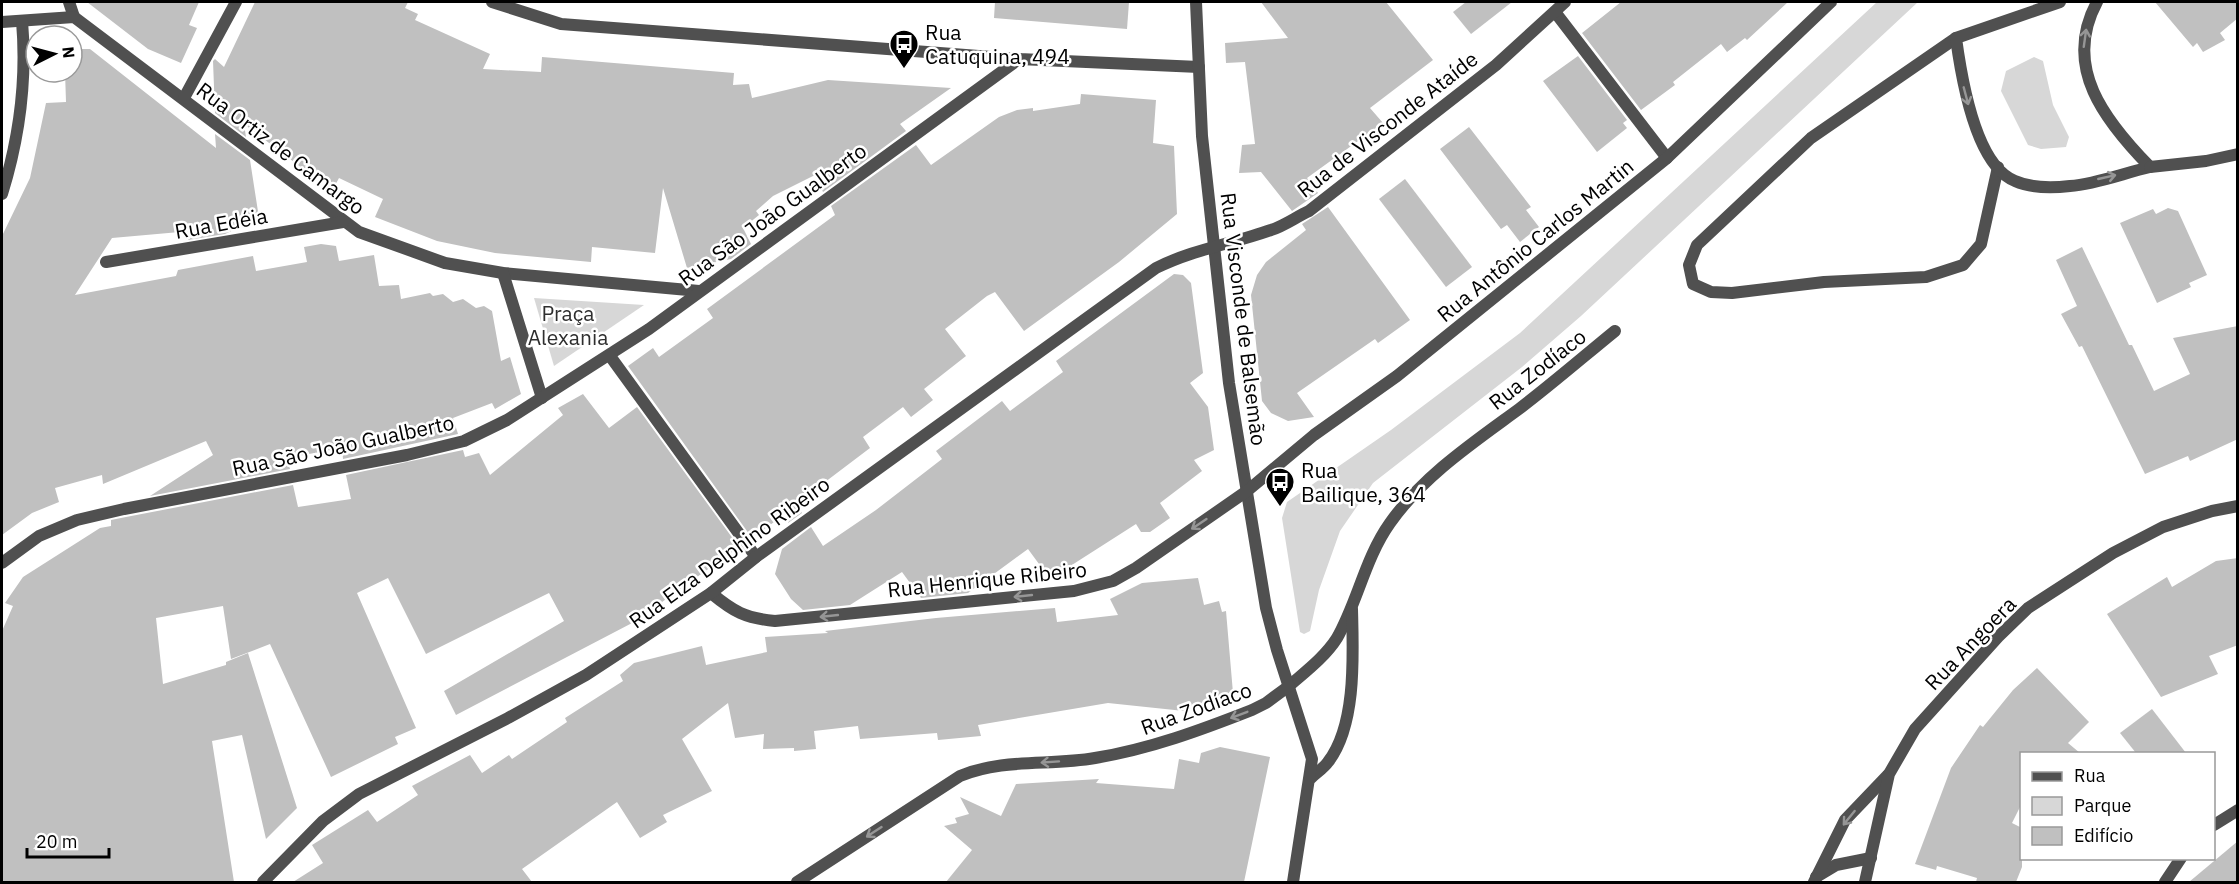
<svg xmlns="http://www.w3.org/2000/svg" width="2239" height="884" font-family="'IBM Plex Sans',sans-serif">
<rect width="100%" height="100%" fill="#fff"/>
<!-- green -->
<g fill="#d7d7d7">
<path d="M1877,2H1918L1581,316L1522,367L1373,483L1340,531L1319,590L1310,631L1304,634L1300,632L1282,518L1287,502L1391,430L1520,333Z"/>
<path d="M2034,57L2043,61L2053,105L2069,137L2066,147L2041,149L2028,145L2001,91L2006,71Z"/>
<path d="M534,298L644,305L554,366Z"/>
</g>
<!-- building -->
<g fill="#c0c0c0">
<path d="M87,2H199L189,25L197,28L181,63L148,49Z"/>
<path d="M255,2H408L405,8L418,14L415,20L490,54L483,69L541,72L542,57L734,73L733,85L749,84L752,98L828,80L951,88L900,124L906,131L823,192L815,175L773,196L756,211L759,215L743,228L751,244L731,259L687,268L663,188L655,253L592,247L591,262L495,253L437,241L375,217L383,199L339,178L332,191L244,124L246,137L215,113L213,61L215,59L224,67Z"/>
<path d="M995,2H1129L1127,29L994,18Z"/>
<path d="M1261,2H1386L1433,60L1370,108L1383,123L1307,178L1318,193L1292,211L1261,172L1239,173L1242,145L1255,144L1245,62L1226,63L1225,43L1288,38Z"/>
<path d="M1466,2H1512L1471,34L1453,12Z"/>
<path d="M1621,2H1788L1747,40L1745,38L1727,52L1721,44L1673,82L1675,85L1641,110L1582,33Z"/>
<path d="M2155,2H2238V18L2220,33L2225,40L2203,52L2197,43L2193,47Z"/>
<path d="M79,49H90L216,148L215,134L250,160L259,218L225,234L188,240L191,231L112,238L75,295L176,276L178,270L253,256L256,271L307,262L304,247L321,244L336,246L339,261L374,255L379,286L399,285L401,299L430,293L433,296L443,294L453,302L463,299L476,308L484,306L492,311L501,361L510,357L521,394L495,409L492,403L453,418L458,434L343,459L342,448L287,458L290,469L150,496L213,455L206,441L103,484L102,475L55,488L59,502L32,513L2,535V236L30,178L46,103L66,102L65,72H72V60Z"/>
<path d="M1578,56L1627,120L1623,123L1627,128L1597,152L1543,81Z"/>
<path d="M1081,94L1156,100L1153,143L1174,146L1177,214L1119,262L1024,331L995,292L987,296L945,329L966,356L924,389L933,400L911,417L903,407L863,437L870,448L796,504L802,513L788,523L792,509L752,538L628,366L653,348L659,357L713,318L707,309L835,215L831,206L916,145L931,165L999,117L1017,110L1033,108V111L1080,104Z"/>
<path d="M1469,127L1531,207L1526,210L1539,227L1520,242L1507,225L1501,229L1440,149Z"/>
<path d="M1405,179L1472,267L1446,287L1379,199Z"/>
<path d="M1328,207L1410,320L1378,343L1375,339L1297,393L1314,417L1288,421L1271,413L1262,401L1251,295L1257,275L1266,262L1306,230L1302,224Z"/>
<path d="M2168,208L2178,211L2207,275L2189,283L2191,287L2157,303L2120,223L2153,209L2156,214Z"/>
<path d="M2082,247L2129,345H2132L2154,391L2190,374L2173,338L2238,326V439L2190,461L2188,456L2145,474L2082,346L2079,347L2061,314L2077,306L2056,260Z"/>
<path d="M1174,274L1183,275L1191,283L1203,373L1190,383L1208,407L1214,450L1194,460L1202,471L1160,503L1170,518L1150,532H1141L1136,524L1050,579L1028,549L968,593L921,598L902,572L850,605L803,610L791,599L775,574L782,549L811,527L823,546L876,510L942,459L936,451L1002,401L1010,411L1063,372L1056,361Z"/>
<path d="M583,394L609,428L637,407L739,547L634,622L456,715L444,691L564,621L549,593L426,654L388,578L357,593L416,728L395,737L398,744L331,777L270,644L231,659L223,606L156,618L163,684L226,665V662L248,653L297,808L266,839L242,735L212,741L234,882H2V631L13,606L5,603L23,577L100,528L111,526V520L126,517L293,485L298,507L351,499L346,475L463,450L465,457L479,453L490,475L563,415L558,408Z"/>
<path d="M2238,558V645L2209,656L2218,674L2161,697L2107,614L2167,577L2172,587L2216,561Z"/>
<path d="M1198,578L1204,605L1219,601L1222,612L1226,611L1233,693L1213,702L1184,711L1108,703L978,725L981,736L938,740L937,733L860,739L858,726L814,731L816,749L794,751V748L763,749L764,734L735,738L728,703L682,739L712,791L663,815L667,822L640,838L617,802L522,869L532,882H293L323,863L312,845L368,810L377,822L418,795L412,786L470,755L482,773L509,755L512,759L567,722L565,718L623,681L620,675L634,663L702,646L706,665L767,652L765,637L828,633L825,631L936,618L1055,608L1057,622L1118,615L1110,599L1142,583Z"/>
<path d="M2037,668L2089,722L2068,743L2080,753H2022V803L2012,823L2022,828V867L2016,882H1976L1977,878L1937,866L1936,870L1915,864L1951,768L1980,725L1983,727L2013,690Z"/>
<path d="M2152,709L2186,753H2136L2120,733Z"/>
<path d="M1220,747L1270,757L1244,882H946L972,850L944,826L957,823L955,818L969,814L960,797L1001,816L1016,784L1099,779L1096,783L1174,789L1179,759L1199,763L1201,753Z"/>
<path d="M2238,841V882H2189Z"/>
</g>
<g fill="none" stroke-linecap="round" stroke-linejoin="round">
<!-- lane -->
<g stroke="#505050" stroke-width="12">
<path d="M1555,12L1667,158"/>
<path d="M1956,38L1811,138L1697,245L1689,265L1693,284L1711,292L1732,293L1824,282L1926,277L1963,265L1981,244L1998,167"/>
<path d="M610,356L756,557"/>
<path d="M1289,686C1305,672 1325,657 1337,638C1358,601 1365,558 1390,523C1423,476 1474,442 1519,409C1552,384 1583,357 1615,331"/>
<path d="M1311,778C1316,773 1324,768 1328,762C1357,725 1353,653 1352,609"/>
</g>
<!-- street -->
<g stroke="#505050" stroke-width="12">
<path d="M69,2L74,17"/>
<path d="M492,2L561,24L1019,59L1199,67"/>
<path d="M1196,2L1202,136L1229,383L1266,608L1277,650L1312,759L1293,882"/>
<path d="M2060,2L1956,38C1961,75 1975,165 2015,181C2031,188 2053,188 2070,186C2096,184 2124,173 2150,167C2105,121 2062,67 2097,2"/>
<path d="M2,22L74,17L359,232L445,263L503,273L699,291"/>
<path d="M184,98L236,2"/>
<path d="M2150,167L2206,161L2238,154"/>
<path d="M2,194C19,139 27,79 22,21"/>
<path d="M106,262L343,222"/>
<path d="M503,273L542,398"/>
<path d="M2,563L39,536L77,520L124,509L407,455L464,441L507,420L649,329L1019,59"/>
<path d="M711,593C734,612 745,618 775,621L1074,591L1113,581L1136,568L1247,491L1314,435L1397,376L1667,158L1831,2"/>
<path d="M2214,825L2238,810"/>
<path d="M1816,877L1836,865L1871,858"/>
<path d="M263,882L323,821L359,794L508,718L586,675L711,593L756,557L1156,268C1194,249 1232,244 1271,230C1284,226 1296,217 1309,211L1496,65L1565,2"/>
<path d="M797,882L960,776C1003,758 1050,766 1095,758C1150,749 1201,730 1252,710L1266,703L1289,686"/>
<path d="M1814,882L1845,820L1888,775"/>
<path d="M1865,882L1889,774L1915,729L1998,637L2028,608L2113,553L2163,527L2212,511L2238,506"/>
<path d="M2165,882L2181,858"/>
</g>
</g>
<!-- one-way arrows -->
<defs><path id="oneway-shaft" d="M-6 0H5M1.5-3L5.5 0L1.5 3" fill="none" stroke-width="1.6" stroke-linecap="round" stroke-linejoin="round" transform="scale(1.5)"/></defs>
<g stroke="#969696">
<use href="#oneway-shaft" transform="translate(2085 38) rotate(-82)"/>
<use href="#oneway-shaft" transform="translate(1966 96) rotate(75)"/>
<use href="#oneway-shaft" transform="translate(2107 177) rotate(-13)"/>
<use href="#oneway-shaft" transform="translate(1199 524) rotate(146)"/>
<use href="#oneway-shaft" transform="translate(1023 596) rotate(174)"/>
<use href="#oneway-shaft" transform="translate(829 616) rotate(174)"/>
<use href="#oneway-shaft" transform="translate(1239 715) rotate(159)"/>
<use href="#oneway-shaft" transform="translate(1050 762) rotate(176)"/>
<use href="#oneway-shaft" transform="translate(1849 818) rotate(129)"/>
<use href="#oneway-shaft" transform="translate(874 832) rotate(147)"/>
</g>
<!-- icons -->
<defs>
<g id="bus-pin" transform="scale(1.5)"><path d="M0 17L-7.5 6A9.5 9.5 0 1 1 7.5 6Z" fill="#000" stroke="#fff"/><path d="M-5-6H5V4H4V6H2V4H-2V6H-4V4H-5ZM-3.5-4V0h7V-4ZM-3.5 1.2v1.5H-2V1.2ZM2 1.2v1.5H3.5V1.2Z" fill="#fff"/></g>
</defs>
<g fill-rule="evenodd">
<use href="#bus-pin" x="904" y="44"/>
<use href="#bus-pin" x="1280" y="482"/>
</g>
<g text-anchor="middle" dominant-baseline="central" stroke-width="5" stroke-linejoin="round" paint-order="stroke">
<!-- poi labels -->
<g font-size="21" fill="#000" stroke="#fff" text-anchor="start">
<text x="925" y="32">Rua<tspan x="925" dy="24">Catuquina, 494</tspan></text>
<text x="1301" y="470">Rua<tspan x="1301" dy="24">Bailique, 364</tspan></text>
</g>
<!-- street labels -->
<g font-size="21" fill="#000" stroke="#fff">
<text transform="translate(1387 124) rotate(-38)">Rua de Visconde Ataíde</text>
<text transform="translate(281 148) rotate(37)">Rua Ortiz de Camargo</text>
<text transform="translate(772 214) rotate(-36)">Rua São João Gualberto</text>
<text transform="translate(221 223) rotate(-10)">Rua Edéia</text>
<text transform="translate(1535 240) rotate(-39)">Rua Antônio Carlos Martin</text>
<text transform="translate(1244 319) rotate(83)">Rua Visconde de Balsemão</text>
<text transform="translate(1537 369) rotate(-38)">Rua Zodíaco</text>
<text transform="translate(343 445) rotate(-12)">Rua São João Gualberto</text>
<text transform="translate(729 552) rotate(-36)">Rua Elza Delphino Ribeiro</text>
<text transform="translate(987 579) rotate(-6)">Rua Henrique Ribeiro</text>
<text transform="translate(1970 643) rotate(-46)">Rua Angoera</text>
<text transform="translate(1196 708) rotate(-20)">Rua Zodíaco</text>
</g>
<!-- park labels -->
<g font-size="21" fill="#2e2e2e" stroke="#fff">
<text x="568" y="313">Praça<tspan x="568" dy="24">Alexania</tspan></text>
</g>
</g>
<!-- border -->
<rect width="2239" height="884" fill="none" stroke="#000000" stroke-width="6"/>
<!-- legend -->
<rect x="2020" y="752" width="195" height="108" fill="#ffffff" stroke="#999999" stroke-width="1.5"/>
<rect x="2032" y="772" width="30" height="9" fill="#505050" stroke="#999999" stroke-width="1.5"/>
<text x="2074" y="782" font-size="18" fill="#000000">Rua</text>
<rect x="2032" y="797" width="30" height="18" fill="#d7d7d7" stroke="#999999" stroke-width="1.5"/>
<text x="2074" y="812" font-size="18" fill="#000000">Parque</text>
<rect x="2032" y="827" width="30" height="18" fill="#c0c0c0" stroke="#999999" stroke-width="1.5"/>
<text x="2074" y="842" font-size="18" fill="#000000">Edifício</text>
<!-- north arrow -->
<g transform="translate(54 54) rotate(84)"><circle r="28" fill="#ffffff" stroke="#999999" stroke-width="1.5"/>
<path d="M0-4.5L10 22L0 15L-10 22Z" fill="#000000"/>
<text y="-9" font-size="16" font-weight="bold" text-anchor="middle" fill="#000000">N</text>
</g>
<!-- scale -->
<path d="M27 848v9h82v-9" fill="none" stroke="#000000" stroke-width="3"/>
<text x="36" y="848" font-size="18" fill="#000000" stroke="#ffffff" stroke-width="4.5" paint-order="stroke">20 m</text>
</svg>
